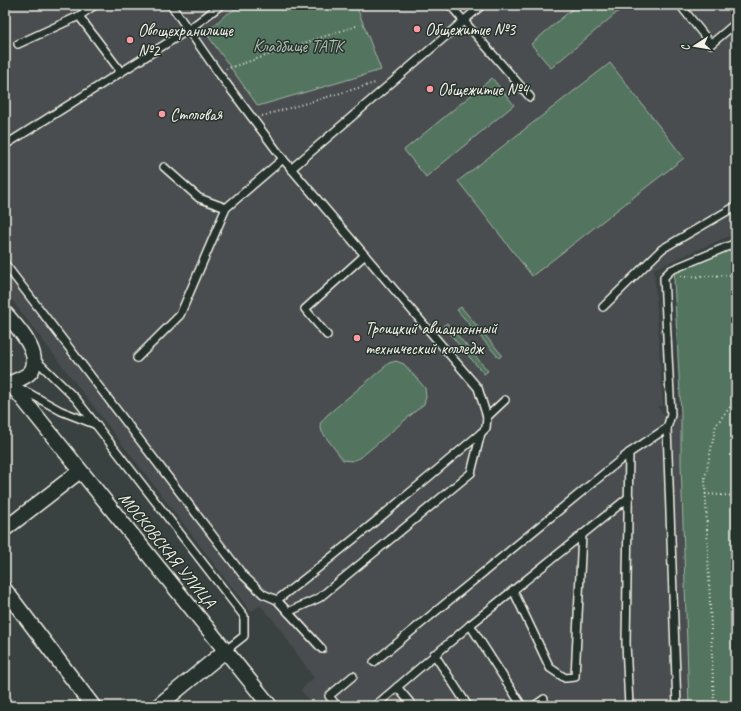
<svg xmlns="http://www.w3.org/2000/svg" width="741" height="711" font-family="Caveat,sans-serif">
<rect width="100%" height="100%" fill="#3a4241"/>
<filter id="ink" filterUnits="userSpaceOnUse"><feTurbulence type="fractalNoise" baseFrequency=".025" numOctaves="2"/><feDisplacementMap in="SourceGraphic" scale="8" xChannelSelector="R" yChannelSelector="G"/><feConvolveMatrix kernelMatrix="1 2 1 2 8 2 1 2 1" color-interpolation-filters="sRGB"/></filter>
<g filter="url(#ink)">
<!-- built -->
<path fill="#484d4f" d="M5,5H736V233L654,269L663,406H657L665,416L681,414V463L689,706H313L301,690L314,678L273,619L260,605L251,612L5,291Z"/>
<!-- green -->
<g fill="#52745f" stroke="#a3b2a4">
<path d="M242,5H356L381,70L258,106L206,33L224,16Z"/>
<path d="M577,5H626L551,68L531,44Z"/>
<path d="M610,63L684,158L532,276L458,181Z"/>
<path d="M492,78L514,105L426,177L404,150Z"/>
<path d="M736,247V706H689L681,463V414L674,280L675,271Z"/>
<path d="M461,307L502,355L499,358L457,310Z"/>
<path d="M447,323L488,371L484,374L443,326Z"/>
<path d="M396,361L404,364L425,388L426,397L424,404L360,458L352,461L343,460L322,432L320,424L326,416L389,363Z"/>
</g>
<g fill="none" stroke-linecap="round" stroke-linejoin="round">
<!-- lane casing -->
<g stroke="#f4f1e8" stroke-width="10">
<g id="lane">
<path d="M450,5L530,97"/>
<path d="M680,5L711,44L736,23"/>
<path d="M79,16L95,5"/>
<path d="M18,44L79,16L121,72"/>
<path d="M5,145L188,30L221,5"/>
<path d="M164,167L199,198L226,208"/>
<path d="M291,169L482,5"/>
<path d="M5,264L243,575L263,594L277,600C347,547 414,489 481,433L486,428L487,417L478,388L283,159L217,71L171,5"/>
<path d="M603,307L662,249L736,206"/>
<path d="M327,335L305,309L365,255"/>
<path d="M137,358L180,315L226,208L283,159"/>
<path d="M35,359L76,399L244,616V636L225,651"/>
<path d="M18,387L61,411L97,425"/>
<path d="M487,417L505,400"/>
<path d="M513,590L550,668L565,678L575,677L582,534"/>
<path d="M277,600L322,649"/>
<path d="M288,612L319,598L471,473L481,433"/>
<path d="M470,625L522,706"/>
<path d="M434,654L468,706"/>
<path d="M374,662L629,453L667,428"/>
<path d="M397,687L413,706"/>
<path d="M337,706L329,696L353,676"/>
<path d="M375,706L470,625L629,497"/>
<path d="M534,706L544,699"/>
<path d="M629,706L626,643L629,453"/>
<path d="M677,706L667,428L671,415L664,277L671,270L736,243"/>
</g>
</g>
<!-- street casing -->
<g stroke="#f4f1e8" stroke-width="17">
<g id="street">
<path d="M5,313C16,326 41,351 32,370C28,377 13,382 5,385"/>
<path d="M10,383L270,706"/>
<path d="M5,529L80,471"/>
<path d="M5,590L93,706"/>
<path d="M158,706L225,651"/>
</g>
</g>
<!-- path -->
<g stroke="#f4f1e8" stroke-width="2" stroke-dasharray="1 3" stroke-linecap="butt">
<path d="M226,69L359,25"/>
<path d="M262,116L375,83"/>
<path d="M681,277L736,275"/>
<path d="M734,402L735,324H736"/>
<path d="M705,494L736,496"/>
<path d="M714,706L705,478L716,425L734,402H736"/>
</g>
<!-- lane -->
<use href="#lane" stroke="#26332d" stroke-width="7"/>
<!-- street -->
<use href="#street" stroke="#26332d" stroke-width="14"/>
</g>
</g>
<!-- markers -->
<g fill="#ff9aa2" stroke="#26332d" stroke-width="1.5">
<circle cx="417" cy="29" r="4"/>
<circle cx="130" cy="40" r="4"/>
<circle cx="430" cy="89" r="4"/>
<circle cx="162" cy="114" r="4"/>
<circle cx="357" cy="338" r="4"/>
</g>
<g text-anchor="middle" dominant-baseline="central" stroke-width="3" stroke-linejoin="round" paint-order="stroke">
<!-- poi labels -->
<g font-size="17" fill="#f4f1e8" stroke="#26332d" text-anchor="start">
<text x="425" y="29">Общежитие №3</text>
<text x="138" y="30">Овощехранилище<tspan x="138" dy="20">№2</tspan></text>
<text x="438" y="89">Общежитие №4</text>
<text x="170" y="114">Столовая</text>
<text x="365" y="328">Троицкий авиационный<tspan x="365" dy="20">технический колледж</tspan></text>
</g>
<!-- park labels -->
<g font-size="17" fill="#b3bfb1" stroke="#26332d">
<text x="298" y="46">Кладбище ТАТК</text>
</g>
<!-- street labels -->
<g font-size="17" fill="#f4f1e8" stroke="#26332d">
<text transform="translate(167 550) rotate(51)">МОСКОВСКАЯ УЛИЦА</text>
</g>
</g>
<!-- margin -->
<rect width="741" height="711" fill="none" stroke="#26332d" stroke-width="20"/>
<rect x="10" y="10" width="721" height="691" fill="none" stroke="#f4f1e8" stroke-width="1.5" filter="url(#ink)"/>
<!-- north arrow -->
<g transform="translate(695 46) rotate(258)" stroke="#26332d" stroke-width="3" paint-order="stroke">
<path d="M0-3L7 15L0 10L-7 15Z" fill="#f4f1e8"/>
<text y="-6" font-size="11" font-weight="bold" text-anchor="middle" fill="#f4f1e8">С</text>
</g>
</svg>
